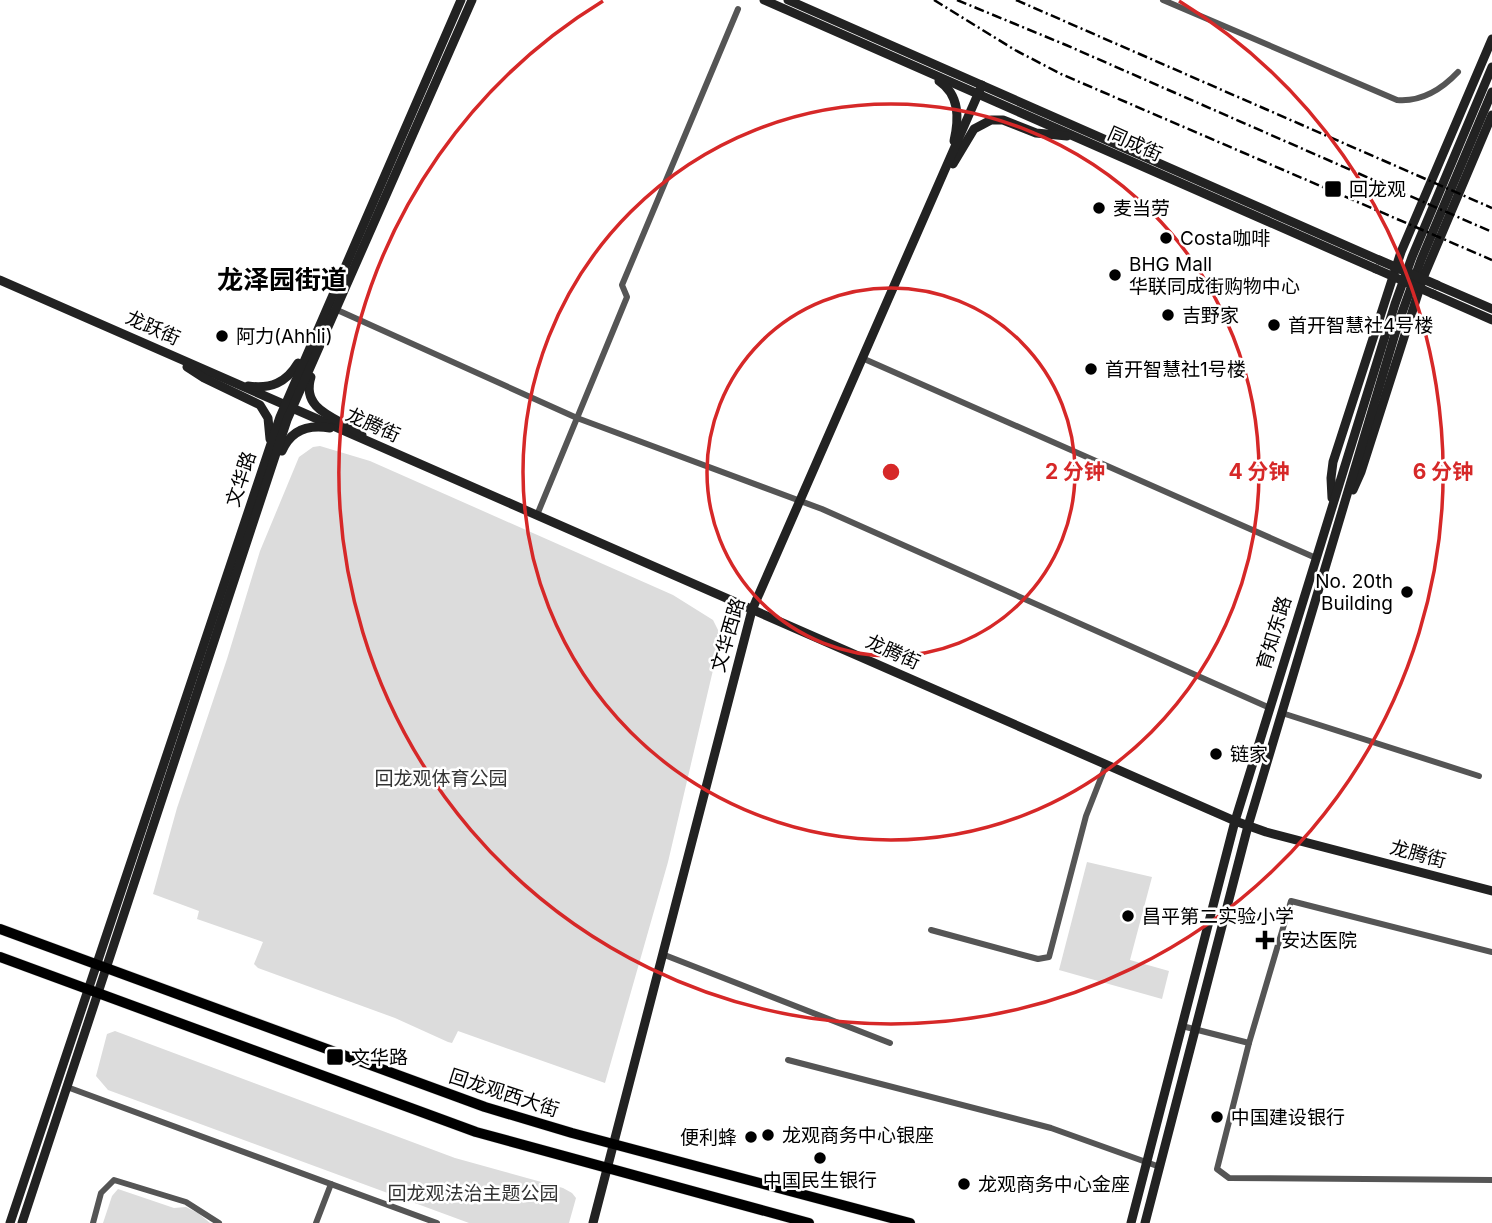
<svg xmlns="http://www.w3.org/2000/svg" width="1492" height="1223" font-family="Inter,'Noto Sans SC',sans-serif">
<rect width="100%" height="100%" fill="#fff"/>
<!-- green -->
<g fill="#dcdcdc">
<path d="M320,446L370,461L673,595L713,620L721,636L668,862L605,1083L458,1031L452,1043L448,1042L395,1018L258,968L254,964L263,942L197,919L199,911L153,894L177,808L227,659L260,551L299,457L313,447Z"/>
<path d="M1087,862L1152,877L1130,960L1169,971L1162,999L1059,970Z"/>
<path d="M115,1031L455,1158L563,1188L572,1193L576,1198L569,1223H469L108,1090L96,1076L107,1034Z"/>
<path d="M118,1189L174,1208L186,1207L198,1213L210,1223H103L112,1196Z"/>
</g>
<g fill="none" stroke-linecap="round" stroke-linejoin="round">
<!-- primary casing -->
<g stroke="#dbdbdb" stroke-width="11">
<g id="primary">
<path d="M0,929L485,1107L572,1133L910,1223"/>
<path d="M0,957L476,1132L809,1223"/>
</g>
</g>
<!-- street -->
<g stroke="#555" stroke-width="6">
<path d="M1163,0L1397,100C1421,102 1442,89 1458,72"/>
<path d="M335,309L577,418L822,509L1270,708"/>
<path d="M862,358L1316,558"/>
<path d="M537,515L627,297L622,285L738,9"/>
<path d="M1282,713L1479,776"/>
<path d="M931,930L1038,959L1049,957L1086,816L1106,765"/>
<path d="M662,954L890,1043"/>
<path d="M1182,1026L1249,1043L1291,901L1492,952"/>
<path d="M1249,1043L1217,1169L1229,1178L1492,1180"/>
<path d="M788,1060L1051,1128L1160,1167"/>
<path d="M67,1087L437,1223"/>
<path d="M93,1223L101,1193L114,1180L186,1202L219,1223"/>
<path d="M316,1223L331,1184"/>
</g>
<!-- secondary -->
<g stroke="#222" stroke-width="9">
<path d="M764,0L1376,269"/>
<path d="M788,0L1379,260"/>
<path d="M939,81C960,95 959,119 954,141"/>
<path d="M953,164L974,129L991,120H1003L1036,133L1067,136"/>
<path d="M0,280L1235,821L1266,832L1492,891"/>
<path d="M1437,285L1492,309"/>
<path d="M1433,294L1492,320"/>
<path d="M187,367L204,378L260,405L268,418L270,439"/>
<path d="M311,377C300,412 340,418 362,435"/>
<path d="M248,386C271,389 286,383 298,363"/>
<path d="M282,451C291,430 308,424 330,428"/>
<path d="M1353,490L1361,472L1423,278L1492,115"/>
<path d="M1332,498L1331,478L1333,462L1401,252L1492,39"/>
<path d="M10,1223L280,417L461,0"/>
<path d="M22,1223L287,420L472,0"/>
<path d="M593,1223L752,610L982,85"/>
<path d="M1131,1223L1235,821L1395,304L1412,257L1492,67"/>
<path d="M1145,1223L1248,826L1398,324L1421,260L1492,92"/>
</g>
<!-- primary -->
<use href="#primary" stroke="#000" stroke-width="10"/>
<!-- rail -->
<g stroke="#000" stroke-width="2.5" stroke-dasharray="10 3.5 2 3.5" stroke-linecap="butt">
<path d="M934,0L1015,50L1061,74L1492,260"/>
<path d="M957,0L1066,45L1492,232"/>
<path d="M1016,0L1492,208"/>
</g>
<!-- secondary-bridge -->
<g stroke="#222" stroke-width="9">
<path d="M1379,260L1437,285"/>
<path d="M1376,269L1433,294"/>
</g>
</g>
<!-- distance rings -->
<g fill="none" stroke="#d62828" stroke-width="3.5">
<circle cx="891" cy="472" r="184"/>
<circle cx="891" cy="472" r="368"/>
<path d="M1179 1A552 552 0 1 1 603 1"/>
</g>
<!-- markers -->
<g fill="#000" stroke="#fff" stroke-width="2.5">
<rect x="1324" y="180" width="18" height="18" rx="3.5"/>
<circle cx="1099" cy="208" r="7"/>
<circle cx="1166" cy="238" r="7"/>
<circle cx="1115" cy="275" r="7"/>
<circle cx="1168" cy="315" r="7"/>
<circle cx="1274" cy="325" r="7"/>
<circle cx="222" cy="336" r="7"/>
<circle cx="1091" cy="369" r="7"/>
<circle cx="1407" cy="592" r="7"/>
<circle cx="1216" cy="754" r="7"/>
<circle cx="1128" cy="916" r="7"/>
<path d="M1261.5 929.5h7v7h7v7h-7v7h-7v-7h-7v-7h7z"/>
<rect x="326" y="1048" width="18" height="18" rx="3.5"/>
<circle cx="1217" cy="1117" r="7"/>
<circle cx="768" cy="1135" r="7"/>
<circle cx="751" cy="1137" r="7"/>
<circle cx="820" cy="1158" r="7"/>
<circle cx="964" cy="1184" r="7"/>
</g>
<g text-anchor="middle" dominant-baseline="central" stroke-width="5" stroke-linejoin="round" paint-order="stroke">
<!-- street labels -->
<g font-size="19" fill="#000" stroke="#fff">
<text transform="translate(1135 144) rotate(24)">同成街</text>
<text transform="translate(153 328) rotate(24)">龙跃街</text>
<text transform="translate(373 425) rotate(24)">龙腾街</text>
<text transform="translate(241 479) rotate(-72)">文华路</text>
<text transform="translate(1274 633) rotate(-73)">育知东路</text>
<text transform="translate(728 635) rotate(-74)">文华西路</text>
<text transform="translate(893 652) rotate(24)">龙腾街</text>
<text transform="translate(1418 854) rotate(15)">龙腾街</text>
<text transform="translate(504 1093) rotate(18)">回龙观西大街</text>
</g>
<!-- poi labels -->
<g font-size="19" fill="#000" stroke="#fff" text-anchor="start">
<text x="1349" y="189">回龙观</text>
<text x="1113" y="208">麦当劳</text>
<text x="1180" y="238">Costa咖啡</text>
<text x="1129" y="264">BHG Mall<tspan x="1129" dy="22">华联同成街购物中心</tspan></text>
<text x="1182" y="315">吉野家</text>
<text x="1288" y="325">首开智慧社4号楼</text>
<text x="236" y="336">阿力(Ahhli)</text>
<text x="1105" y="369">首开智慧社1号楼</text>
<text x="1393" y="581" text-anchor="end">No. 20th<tspan x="1393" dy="22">Building</tspan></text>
<text x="1230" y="754">链家</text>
<text x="1142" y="916">昌平第二实验小学</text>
<text x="1281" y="940">安达医院</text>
<text x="351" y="1057">文华路</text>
<text x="1231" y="1117">中国建设银行</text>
<text x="782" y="1135">龙观商务中心银座</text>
<text x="737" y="1137" text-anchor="end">便利蜂</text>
<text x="820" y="1180" text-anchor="middle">中国民生银行</text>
<text x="978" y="1184">龙观商务中心金座</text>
</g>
<!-- park labels -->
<g font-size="19" fill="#333" stroke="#fff">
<text x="441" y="778">回龙观体育公园</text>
<text x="473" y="1193">回龙观法治主题公园</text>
</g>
<!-- district labels -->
<g font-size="26" font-weight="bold" fill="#000" stroke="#fff">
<text x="282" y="279">龙泽园街道</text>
</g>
</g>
<circle cx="891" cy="472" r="10" fill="#d62828" stroke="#fff" stroke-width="3.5"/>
<g font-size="21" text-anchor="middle" font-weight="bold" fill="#d62828" stroke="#fff" stroke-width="5" stroke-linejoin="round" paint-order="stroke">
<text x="1075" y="479">2 分钟</text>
<text x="1259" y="479">4 分钟</text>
<text x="1443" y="479">6 分钟</text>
</g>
</svg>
